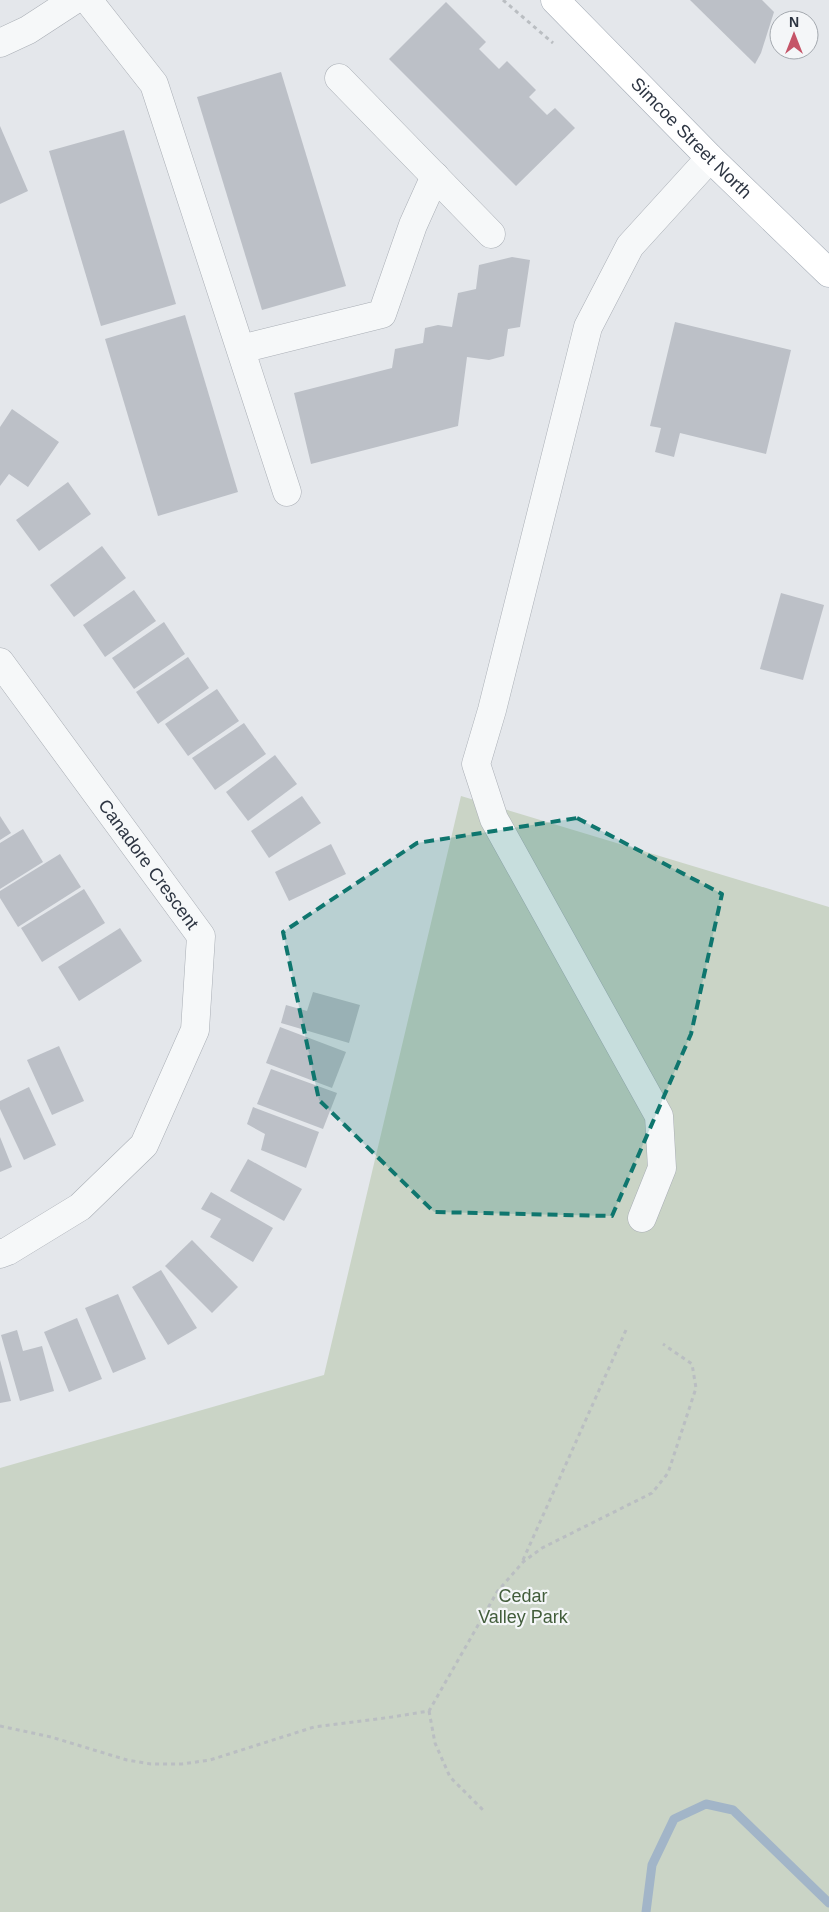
<svg xmlns="http://www.w3.org/2000/svg" width="829" height="1912" font-family="Arial,sans-serif">
<rect width="100%" height="100%" fill="#e4e7eb"/>
<!-- green -->
<path fill="#cad4c6" d="M461,796L829,907V1912H0V1468L324,1375Z"/>
<g fill="none" stroke-linecap="round" stroke-linejoin="round">
<!-- stream -->
<path stroke="#a2b5c8" stroke-width="9" d="M646,1912L652,1865L674,1819L706,1804L733,1810L829,1903"/>
</g>
<!-- building -->
<g fill="#bcc0c7">
<path d="M690,0H762L774,12L761,53L755,64Z"/>
<path d="M446,2L486,42L479,49L499,69L507,61L536,90L529,97L547,115L555,108L575,128L516,186L389,59Z"/>
<path d="M281,72L346,286L262,310L197,97Z"/>
<path d="M0,126L28,191L0,204Z"/>
<path d="M124,130L176,304L101,326L49,151Z"/>
<path d="M512,257L530,260L520,327L508,329L504,356L489,360L467,357L458,426L311,464L294,393L392,368L395,349L423,343L425,328L438,325L452,327L458,293L476,289L479,265Z"/>
<path d="M185,315L238,492L158,516L105,339Z"/>
<path d="M675,322L791,350L766,454L680,433L674,457L655,452L661,428L650,426Z"/>
<path d="M12,409L59,442L28,487L9,474L0,486V427Z"/>
<path d="M68,482L91,514L39,551L16,520Z"/>
<path d="M102,546L126,578L74,617L50,585Z"/>
<path d="M134,590L156,621L105,657L83,625Z"/>
<path d="M781,593L824,605L803,680L760,669Z"/>
<path d="M164,622L185,654L134,689L112,658Z"/>
<path d="M188,657L209,688L158,724L136,692Z"/>
<path d="M217,689L239,721L188,756L165,724Z"/>
<path d="M244,723L266,754L215,790L192,758Z"/>
<path d="M275,755L297,784L248,821L226,792Z"/>
<path d="M302,796L321,823L269,858L251,831Z"/>
<path d="M0,816L11,833L0,840Z"/>
<path d="M23,829L43,862L0,889V843Z"/>
<path d="M331,844L346,874L289,901L275,872Z"/>
<path d="M60,854L81,887L18,927L0,898V891Z"/>
<path d="M84,889L105,923L42,962L21,928Z"/>
<path d="M120,928L142,961L79,1001L58,967Z"/>
<path d="M313,992L360,1005L349,1043L281,1023L286,1005L307,1011Z"/>
<path d="M280,1027L346,1052L332,1088L266,1063Z"/>
<path d="M59,1046L84,1101L52,1115L27,1060Z"/>
<path d="M271,1069L337,1093L323,1129L257,1104Z"/>
<path d="M29,1087L56,1145L24,1160L0,1109V1101Z"/>
<path d="M253,1107L319,1132L306,1168L261,1150L265,1134L247,1124Z"/>
<path d="M0,1137L12,1167L0,1172Z"/>
<path d="M248,1159L302,1189L284,1221L230,1191Z"/>
<path d="M211,1192L273,1228L253,1262L210,1237L221,1219L201,1209Z"/>
<path d="M192,1240L238,1287L212,1313L165,1266Z"/>
<path d="M161,1270L197,1328L168,1345L132,1287Z"/>
<path d="M118,1294L146,1359L113,1373L85,1308Z"/>
<path d="M77,1318L102,1379L69,1392L44,1332Z"/>
<path d="M17,1330L23,1351L42,1346L54,1391L20,1401L1,1335Z"/>
<path d="M0,1360L11,1401L0,1403Z"/>
</g>
<g fill="none" stroke-linecap="round" stroke-linejoin="round">
<!-- minor casing -->
<g stroke="#a9aeb5" stroke-width="29">
<g id="minor">
<path d="M88,0L154,84L287,492"/>
<path d="M0,43L28,30L74,0"/>
<path d="M339,78L491,234"/>
<path d="M241,349L382,314L413,225L435,176"/>
<path id="s1" d="M0,662L201,936L195,1030L144,1145L80,1207L8,1251L0,1254"/>
<path d="M642,1218L662,1168L659,1116L494,819L476,764L492,710L588,327L630,246L710,158"/>
</g>
</g>
<!-- major casing -->
<g stroke="#a4acb6" stroke-width="29">
<g id="major">
<path id="s2" d="M555,0L710,158L829,273"/>
</g>
</g>
<!-- path -->
<g stroke="#babec2" stroke-width="3" stroke-dasharray="4 4" stroke-linecap="butt">
<path d="M503,0L553,43"/>
<path d="M523,1560L626,1330"/>
<path d="M429,1711L435,1743L450,1777L484,1811"/>
<path d="M0,1726L51,1737L127,1760L151,1764H182L210,1760L314,1727L392,1717L429,1711L497,1592L523,1562L542,1548L652,1493L668,1473L696,1388L692,1364L663,1344"/>
</g>
<!-- minor -->
<use href="#minor" stroke="#f6f8f9" stroke-width="28"/>
<!-- major -->
<use href="#major" stroke="#fff" stroke-width="28"/>
</g>
<!-- marked area -->
<path fill="#0f766e" fill-opacity="0.2" stroke="#0f766e" stroke-width="4" stroke-dasharray="10 6" stroke-linejoin="round" d="M577,818L722,894L691,1034L612,1216L434,1212L319,1100L283,932L417,843Z"/>
<g text-anchor="middle" dominant-baseline="central" stroke-width="4.5" stroke-linejoin="round" paint-order="stroke">
<!-- street labels -->
<g font-size="18" fill="#2d3542" stroke="#f4f6f8">
<text stroke="none"><textPath href="#s2" startOffset="194">Simcoe Street North</textPath></text>
<text stroke="none"><textPath href="#s1" startOffset="251">Canadore Crescent</textPath></text>
</g>
<!-- park labels -->
<g font-size="18" fill="#425d3b" stroke="#f4f6f8">
<text x="523" y="1596">Cedar<tspan x="523" dy="21">Valley Park</tspan></text>
</g>
</g>
<!-- north arrow -->
<g transform="translate(794 35)"><circle r="24" fill="#f4f6f8" stroke="#a4a9af"/>
<path d="M0-4L9 19L0 12L-9 19Z" fill="#c55468"/>
<text y="-8" font-size="14" font-weight="bold" text-anchor="middle" fill="#2d3542">N</text>
</g>
</svg>
